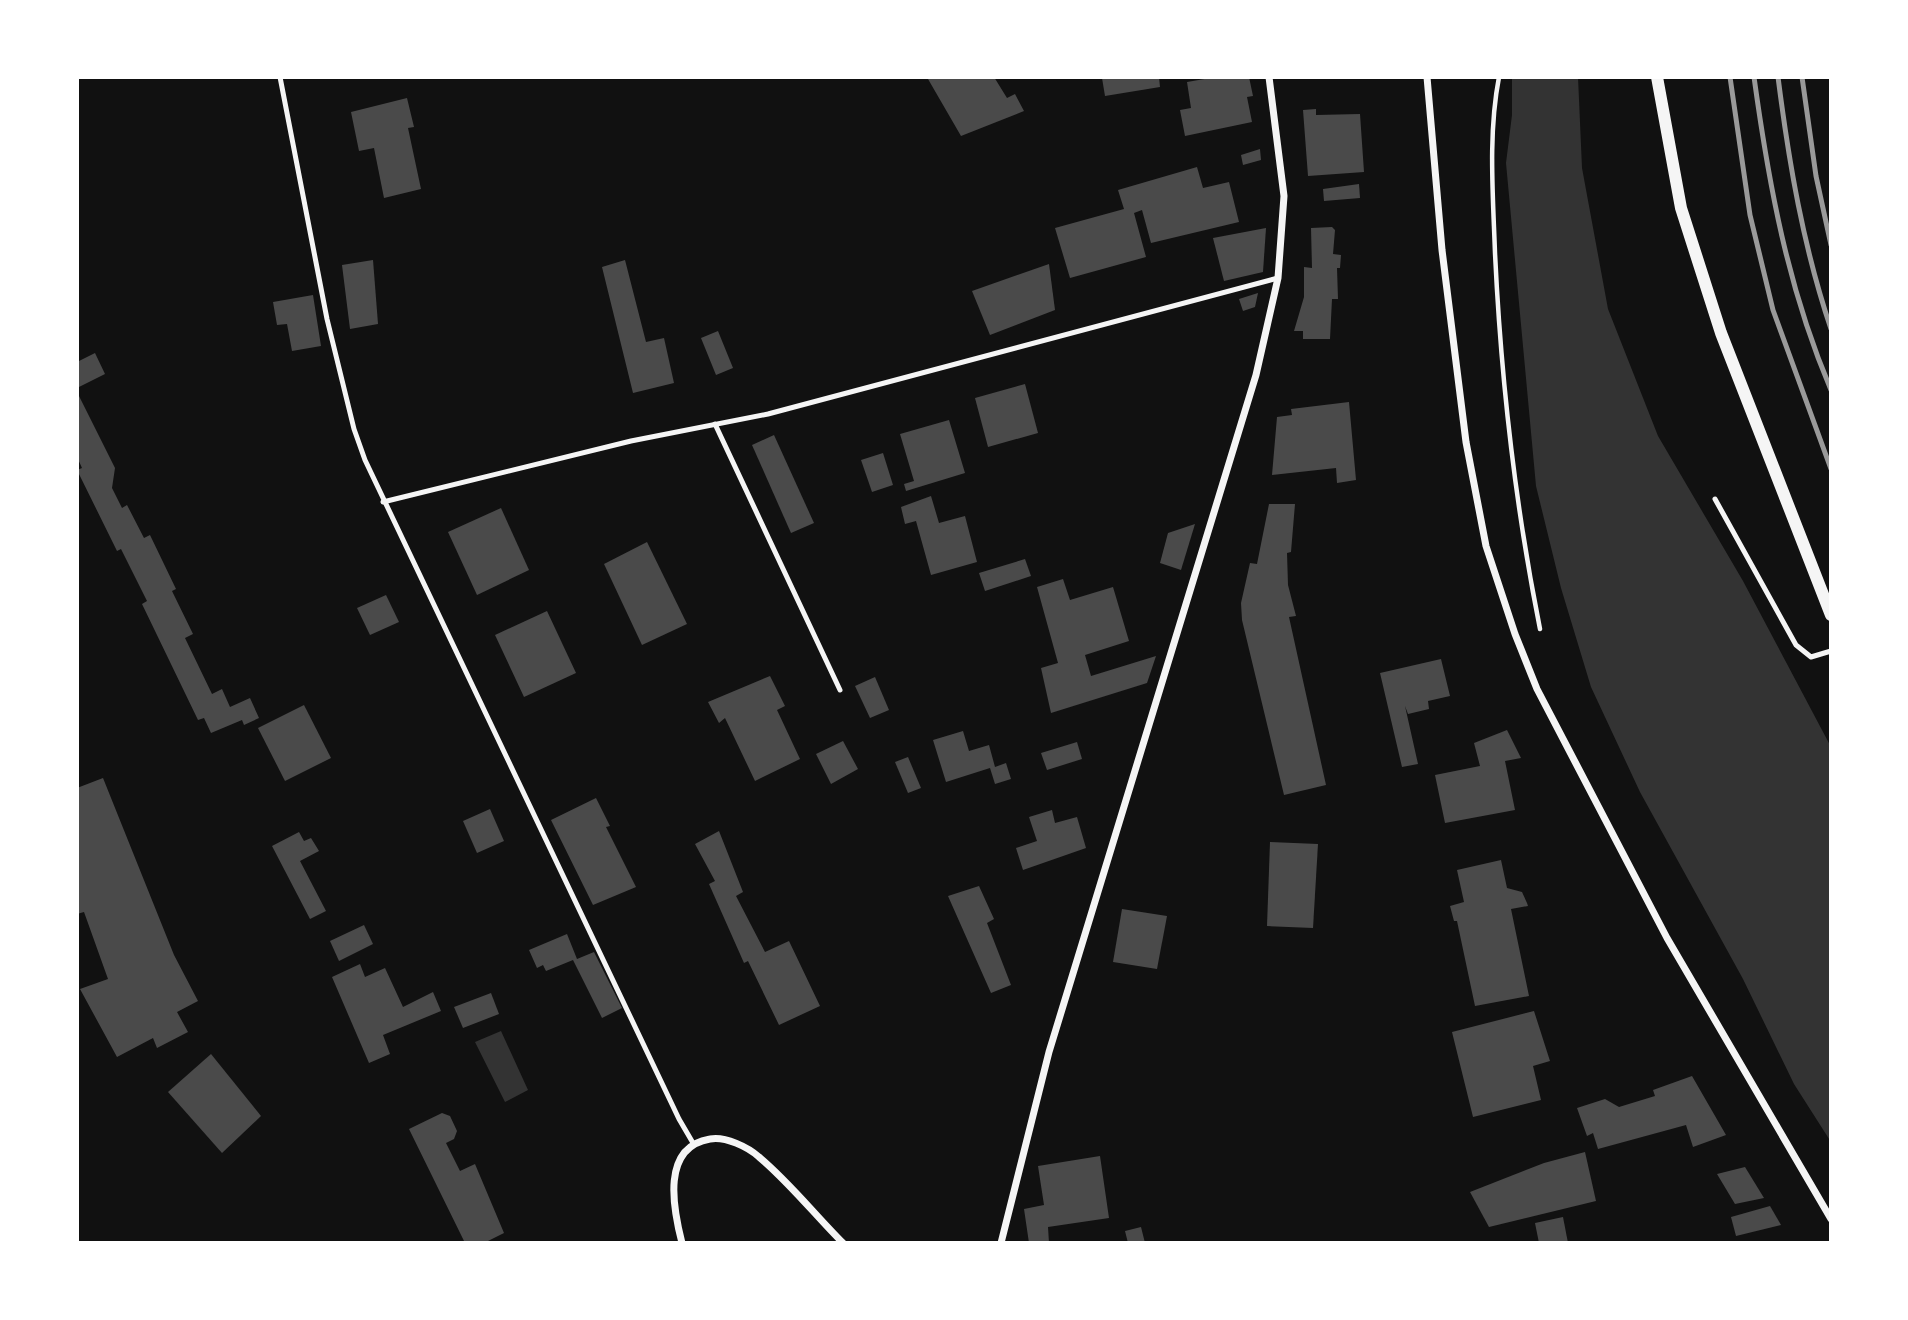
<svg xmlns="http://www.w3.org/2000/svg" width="1908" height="1320" font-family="Barlow,sans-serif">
<rect width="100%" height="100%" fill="#111"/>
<!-- water -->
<g fill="#333">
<path d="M1512,77H1578L1582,168L1608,309L1658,436L1743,581L1831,747V1142L1794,1084L1743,979L1640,792L1591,687L1561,588L1536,486L1506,163L1512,115Z"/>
<path d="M501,1031L528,1090L505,1102L475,1042Z"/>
</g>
<!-- building -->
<g fill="#4a4a4a">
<path d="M931,77H994L1007,98L1015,94L1024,111L961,136L928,79Z"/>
<path d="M1109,77H1159L1160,87L1105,96L1102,78Z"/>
<path d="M1216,77H1249L1253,96L1247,97L1252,122L1185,136L1180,110L1191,108L1187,82Z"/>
<path d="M407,98L414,127L408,128L421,189L384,198L374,148L359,151L351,112Z"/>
<path d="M1316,109V115L1360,114L1364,172L1308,176L1303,110Z"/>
<path d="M1260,149L1261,160L1243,165L1241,155Z"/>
<path d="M1197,167L1203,188L1229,182L1239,222L1151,243L1142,210L1134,213L1146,257L1070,278L1055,228L1124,209L1118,190Z"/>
<path d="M1359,184L1360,198L1324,201L1323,189Z"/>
<path d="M1332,227L1335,230L1333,254L1341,255L1340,268H1337L1338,299H1332L1330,339H1303V331H1294L1304,297V267L1312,268L1311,228Z"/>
<path d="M1266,228L1263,272L1224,281L1213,238Z"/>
<path d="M373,260L378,324L350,329L342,265Z"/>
<path d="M625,260L646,342L664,338L674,383L633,393L602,267Z"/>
<path d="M1049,264L1055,310L990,335L972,291Z"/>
<path d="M1258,293L1255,307L1243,311L1239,299Z"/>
<path d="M313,295L321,346L292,351L287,324L277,325L273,302Z"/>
<path d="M718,331L733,368L716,375L701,338Z"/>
<path d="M95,353L105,374L77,388V362Z"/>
<path d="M1025,384L1038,433L988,447L975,398Z"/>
<path d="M77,392L115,468L112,488L122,508L127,505L144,538L150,535L176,589L172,591L193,634L185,638L212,694L222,689L230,707L250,698L259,718L244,725L242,720L211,733L204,718L198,720L142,604L147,601L121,549L117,551L77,470L82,468L77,457Z"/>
<path d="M1349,402L1356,480L1337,483L1336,468L1272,475L1277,417L1292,415L1291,409Z"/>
<path d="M949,420L965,473L906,491L904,484L914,481L900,434Z"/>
<path d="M774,435L814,523L791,533L752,445Z"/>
<path d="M883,453L893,485L872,492L861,460Z"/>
<path d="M931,496L939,523L965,516L977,562L931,575L916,521L905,524L901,507Z"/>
<path d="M1269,504H1295L1291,552L1287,553L1288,585L1296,616L1289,617L1326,785L1284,795L1242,620L1241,603L1250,563L1257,564Z"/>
<path d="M501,508L529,570L477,595L448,532Z"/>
<path d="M1195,524L1181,570L1160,563L1168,533Z"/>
<path d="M647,542L687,624L642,645L604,564Z"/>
<path d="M1025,559L1031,576L985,591L979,573Z"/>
<path d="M1063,579L1070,600L1113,587L1129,641L1085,655L1091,676L1156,656L1147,683L1051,713L1041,668L1058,663L1037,587Z"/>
<path d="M386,595L399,622L370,635L357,608Z"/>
<path d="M547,611L576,673L524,697L495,635Z"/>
<path d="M1441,659L1450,696L1428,701L1429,709L1408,714L1405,706L1418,764L1402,767L1380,673Z"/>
<path d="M770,676L785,706L777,710L800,759L755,781L725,718L719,723L708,702Z"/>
<path d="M875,677L889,710L870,718L855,686Z"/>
<path d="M304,705L331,758L285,781L258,728Z"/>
<path d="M1507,730L1521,758L1505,761L1515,810L1445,823L1435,775L1480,766L1474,743Z"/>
<path d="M963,731L969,751L989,745L995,767L1006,763L1011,779L995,784L990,768L946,782L933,740Z"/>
<path d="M843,741L858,769L831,784L816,754Z"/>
<path d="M1077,742L1082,759L1047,770L1041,753Z"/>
<path d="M908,757L921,788L908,793L895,762Z"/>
<path d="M103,778L174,955L198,1001L177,1012L188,1032L157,1048L153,1038L117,1057L80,989L108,979L84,912L77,914V788Z"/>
<path d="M596,798L610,826L606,827L636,887L593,905L551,820Z"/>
<path d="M490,809L504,841L477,853L463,821Z"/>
<path d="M1052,810L1055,823L1077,817L1086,848L1023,870L1016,848L1037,841L1029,817Z"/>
<path d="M719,831L743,892L736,896L765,952L789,941L820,1006L779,1025L748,961L744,963L709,884L715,881L695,844Z"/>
<path d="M299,832L304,841L311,838L319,851L300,861L326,911L310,919L272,846Z"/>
<path d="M1270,842L1318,844L1313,928L1267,926Z"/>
<path d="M1501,860L1507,888L1522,892L1527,903L1528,906L1511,909L1529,996L1475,1006L1457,921H1454L1450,906L1464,902L1457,870Z"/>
<path d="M979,886L994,919L987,923L1011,985L991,993L948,896Z"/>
<path d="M1122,909L1167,916L1157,969L1113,962Z"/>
<path d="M364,925L373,944L339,961L330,941Z"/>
<path d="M567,934L577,959L594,952L622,1008L602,1018L573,960L546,971L543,965L537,968L529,950Z"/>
<path d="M360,964L365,977L385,968L403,1007L433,992L441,1011L383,1035L390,1054L369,1063L332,977Z"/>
<path d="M491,993L499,1014L463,1028L454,1007Z"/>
<path d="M1534,1011L1550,1061L1533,1066L1541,1100L1473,1117L1452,1032Z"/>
<path d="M211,1054L261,1116L222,1153L168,1092Z"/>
<path d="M1692,1076L1726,1135L1693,1147L1686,1125L1598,1149L1593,1133L1587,1136L1577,1108L1605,1099L1619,1107L1655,1096L1653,1090Z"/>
<path d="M442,1113L450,1116L457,1131L454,1139L446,1143L460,1171L475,1164L504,1233L484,1243H465L409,1129Z"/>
<path d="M1585,1152L1596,1201L1489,1227L1470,1192L1544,1163Z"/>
<path d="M1100,1156L1109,1218L1048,1227L1049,1243H1029L1024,1209L1044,1205L1038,1166Z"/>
<path d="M1745,1167L1764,1198L1735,1204L1717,1174Z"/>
<path d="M1770,1206L1781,1225L1736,1236L1731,1217Z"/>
<path d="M1563,1217L1568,1243H1539L1535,1223Z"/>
<path d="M1141,1227L1145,1243H1128L1125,1231Z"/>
</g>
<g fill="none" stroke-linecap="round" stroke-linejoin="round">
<!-- path -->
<path stroke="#f5f5f5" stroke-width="4.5" d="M1499,77C1488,134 1493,195 1495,253C1501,380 1515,504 1540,629"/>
<!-- service -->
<g stroke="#f5f5f5" stroke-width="5">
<path d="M280,77L327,319L354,429L365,460L679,1119L693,1143"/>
<path d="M715,424L840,690"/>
<path d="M1715,499L1796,645L1811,657L1831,651"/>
<path d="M383,502L631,441L768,414L1278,278"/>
</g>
<!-- minor -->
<g stroke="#f5f5f5" stroke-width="7">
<path d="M1427,77L1442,250L1466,442L1486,546L1515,634L1537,689L1667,938L1831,1219"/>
<path d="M682,1243C673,1208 661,1147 710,1139C725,1136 748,1147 759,1157C789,1182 815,1215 843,1243"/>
<path d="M1001,1243L1049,1052L1256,375L1278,278L1284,196L1269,77"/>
</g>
<!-- tertiary -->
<path stroke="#f5f5f5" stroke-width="12" d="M1657,77L1681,208L1721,333L1831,615"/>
<!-- rail -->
<g stroke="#9a9a9a" stroke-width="5">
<path d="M1730,77L1750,215L1773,310L1831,469"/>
<path d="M1754,77C1769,186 1788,289 1831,390"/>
<path d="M1778,77C1789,163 1803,246 1831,329"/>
<path d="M1802,77L1816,176L1831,245"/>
</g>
</g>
<!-- border -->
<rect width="1908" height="1320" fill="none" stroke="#ffffff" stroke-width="158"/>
</svg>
